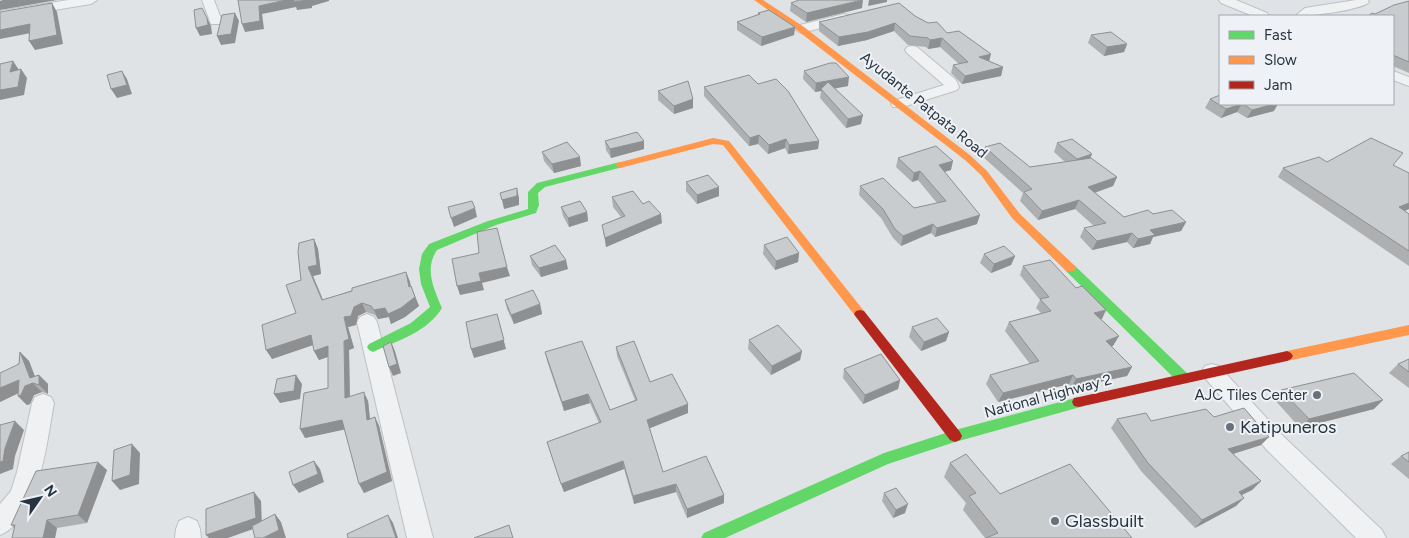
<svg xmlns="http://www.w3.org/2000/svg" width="1409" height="538" font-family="Figtree,sans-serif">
<rect width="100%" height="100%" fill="#e0e3e6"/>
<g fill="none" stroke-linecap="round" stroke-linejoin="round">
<!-- street casing -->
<g stroke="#bec1c4" stroke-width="2">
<g id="street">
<path d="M68,0H97L91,4L0,19V11Z"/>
<path d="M202,0H214L222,21L221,24H211Z"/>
<path d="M1219,0H1236L1267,13L1269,16H1253L1221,3Z"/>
<path d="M1356,0H1368L1369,2C1362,10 1306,17 1295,16L1305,8Z"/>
<path d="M844,14L849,15L850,18L849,21L801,33L794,29L796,26Z"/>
<path d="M912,46L917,47L956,80L959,87L957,90L903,107H893L891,104L893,101L944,85L907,53L905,50L907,47Z"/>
<path d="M1393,71L1409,77V86L1393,80Z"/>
<path d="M367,314L374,317L377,322L433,538H407L357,322L360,317Z"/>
<path d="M1212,364L1219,366L1283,436L1382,530L1386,538H1356L1267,450L1205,378L1201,372L1205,366Z"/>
<path d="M43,394L51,397L54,403C47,440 40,519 0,535V504L11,491L17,472L32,403L35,397Z"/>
<path d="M188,517L197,521L200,529L201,538H175L176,529L179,521Z"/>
</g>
</g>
<!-- street -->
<use href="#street" fill="#f0f1f2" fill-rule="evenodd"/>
<!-- fast -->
<g fill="#63d668" fill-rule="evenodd">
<path d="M620,162L623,163L625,165L623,167L545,187L538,193L539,205L536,213L496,225L437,250C424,269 434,289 442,308C428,331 400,340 377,350L373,352L369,350L367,347L369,344L411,323L430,307L421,284L419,269L422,254L429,244L488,221L528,209V192L537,183Z"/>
<path d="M1070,264L1074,265L1188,374L1189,378L1188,382L1183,383L1178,382L1066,271L1064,268L1066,265Z"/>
<path d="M1079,397L1084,398L1086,402L1084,406L955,442L888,464L725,538H701L704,533L884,453L955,430Z"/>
</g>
<!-- slow -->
<g fill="#ff974d" fill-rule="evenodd">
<path d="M754,0H763L804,27L971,156L987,171L1020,214L1074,265L1076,268L1074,271H1066L1012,218L981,175L965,160L798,31Z"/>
<path d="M713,138L729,141L864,311L866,314L864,317H856L723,145L713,144L620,168L615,165L617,163Z"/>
<path d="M1409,325V335L1287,361L1283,359L1281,356L1283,353L1287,351Z"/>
</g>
<!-- jam -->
<g fill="#b3261e" fill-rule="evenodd">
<path d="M860,310L864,311L960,432L962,436L960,440L955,442L950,440L856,317L854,314L856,311Z"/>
<path d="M1287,351L1291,353L1293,356L1291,359L1287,361L1079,407L1074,406L1072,402L1074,398L1079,397Z"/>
</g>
</g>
<!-- wall -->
<g fill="#adafb1">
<path d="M1409,1V73L1393,66V16L1375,14Z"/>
<path d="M791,3L862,8L806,22L790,11Z"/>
<path d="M758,13L795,27L794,35L761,46L737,30V22L758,15Z"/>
<path d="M915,16L947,33L989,61L1003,67L1001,76L962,84L951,73L953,65L959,64L940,47L928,49L926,47L908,45L894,31L867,40L838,46L819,31V22Z"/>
<path d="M1091,35L1127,44L1124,52L1104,56L1088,43Z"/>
<path d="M804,71L848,86L835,88L861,124L846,128L820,98L821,91L815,92L803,79Z"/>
<path d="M704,87L819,141L818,149L788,154L785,148L768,154L758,144L749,146L704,96Z"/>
<path d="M658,91L693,99V108L674,114L658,100Z"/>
<path d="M1210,99L1274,104V111L1247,118L1237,112L1221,118L1205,108Z"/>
<path d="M605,141L644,149L611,158L606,150Z"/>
<path d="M1057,143L1090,158L1117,177L1113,186L1095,193L1124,217L1153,214L1186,222L1181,231L1153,237L1150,244L1133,248L1127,242L1092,250L1080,237L1084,228L1094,226L1075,209L1038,220L1020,201L1023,193L982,156L985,147L1030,167L1065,162L1054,152Z"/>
<path d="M542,152L581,166L554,173L544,161Z"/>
<path d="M898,158L951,170L944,172L977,224L935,237L931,233L901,246L893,238L881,218L859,195L860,186L914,208L937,203L918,180L912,182L896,167Z"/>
<path d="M1327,162L1394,165L1409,209L1405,211L1409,214V266L1278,177L1283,168Z"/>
<path d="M686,182L719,196L697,204L686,191Z"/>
<path d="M612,197L643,204L662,223L606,247L602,225L621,217L613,207Z"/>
<path d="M561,207L587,212L588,221L569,227L563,216Z"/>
<path d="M314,239L318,249L321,274L313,276L323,300L406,272L410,282L411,287L419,306L405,317L391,324L389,317L378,319L375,315L366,312L358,316L356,325L348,327L354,348L349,350L350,396L368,401L370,419L375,417L379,426L392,481L364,493L344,429L305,438L328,388V357L319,360L314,351L313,345L272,359L296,313L301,280Z"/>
<path d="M764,245L799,253L798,262L775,270L763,254Z"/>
<path d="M984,254L1015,256L1011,265L991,273L980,263Z"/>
<path d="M530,256L568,269L541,277L532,265Z"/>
<path d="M1023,266L1102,319H1101L1113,346H1111L1132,367L1127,376L1071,388L1069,384L998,402L986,384L990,375L1030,364L1005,331L1009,322L1041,313L1036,308L1040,300L1020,275Z"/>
<path d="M505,300L540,304L542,314L514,324L507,309Z"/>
<path d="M912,327L949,332L946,341L921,351L909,337Z"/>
<path d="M749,340L802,351L800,360L771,375L748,349Z"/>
<path d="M616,347L650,382L688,404V413L649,428L663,472L724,495V503L687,518L676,492L634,504L624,469L564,492L547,442L599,423L590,403L564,411L547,361L545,352L610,410L635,400L617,356Z"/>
<path d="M20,352L29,361L35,376L39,375L48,384V394L42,392L34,395L30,404L27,405L18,396V393L0,402L19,364Z"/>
<path d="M1409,359V388L1389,373L1398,364Z"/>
<path d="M844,369L900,380L898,389L863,404L843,378Z"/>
<path d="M1281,390L1374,409L1300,428L1274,399Z"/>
<path d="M1214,417L1261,445L1233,454L1261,481L1252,490L1242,495L1236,506L1195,528L1141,471L1111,428L1117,419L1151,421Z"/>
<path d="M1409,452V479L1391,464L1401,456Z"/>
<path d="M950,463L1000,494L1132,538H985L963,510L966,503L944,477Z"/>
<path d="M107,470L87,523L57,528L55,538H12L14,528L11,525Z"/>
<path d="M884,493L905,513L893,518L882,501Z"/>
</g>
<!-- shaded-wall -->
<g fill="#8d8f90">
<path d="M3,0H57L0,10V1Z"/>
<path d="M286,0H329V1L312,6V8L297,10L296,7L262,14L264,29L245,32L242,24L259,6Z"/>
<path d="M863,0L862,8L806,22L807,13Z"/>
<path d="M869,0H887V2L868,6Z"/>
<path d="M52,3L57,12L63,44L35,50L29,41Z"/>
<path d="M235,13L239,21L235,43L221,45L217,36Z"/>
<path d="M207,18L211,26L212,34L200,36L196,28Z"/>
<path d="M895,23L894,31L867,40L838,46L839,37Z"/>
<path d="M30,24L36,32L0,39V30Z"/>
<path d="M795,27L794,35L761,46L762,37Z"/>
<path d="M942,38L940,47L928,49L930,40Z"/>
<path d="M1127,44L1124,52L1104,56L1107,47Z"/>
<path d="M991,54L989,62L979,57Z"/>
<path d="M13,61L19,70L10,72Z"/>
<path d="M1003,67L1001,76L962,84L965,76Z"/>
<path d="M21,69L27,78L24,95L0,100V90Z"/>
<path d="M122,71L127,79L132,94L117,98L111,89Z"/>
<path d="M849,77L848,86L822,91L821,89V91L815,92L816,83Z"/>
<path d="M693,99V108L674,114V106Z"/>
<path d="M1242,104L1237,112L1221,118L1226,109Z"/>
<path d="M1274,104H1278L1274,111L1247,118L1252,110Z"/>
<path d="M863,115L861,124L846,128L848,119Z"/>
<path d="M759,135L758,144L749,146L750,138Z"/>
<path d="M786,139L785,148L768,154L769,145Z"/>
<path d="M644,141V149L611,158L610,149Z"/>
<path d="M819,141L818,149L788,154L789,145Z"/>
<path d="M1092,154L1088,163L1073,168L1077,159Z"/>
<path d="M580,157L581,166L554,173L552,164Z"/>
<path d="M953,161L951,170L936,174L939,165Z"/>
<path d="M920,171L918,180L912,182L914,173Z"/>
<path d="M1117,177L1113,186L1084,196L1088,187Z"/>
<path d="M719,187V196L697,204V195Z"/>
<path d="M517,188L519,198V205L504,209L502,200Z"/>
<path d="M1079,200L1075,209L1038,220L1042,211Z"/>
<path d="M1409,203V209L1391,216L1399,207Z"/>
<path d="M475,208L477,217L454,227L451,218Z"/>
<path d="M587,212L588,221L569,227L568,218Z"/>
<path d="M661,214L662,223L606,247L605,238Z"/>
<path d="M980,215L977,224L935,237L937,228Z"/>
<path d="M1186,222L1181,231L1153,237L1150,244L1133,248L1138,239L1150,230Z"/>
<path d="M933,224L931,233L901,246L903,236Z"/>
<path d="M1132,233L1127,242L1092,250L1097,241Z"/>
<path d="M314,239L318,249L321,274L313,276L327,309L308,267Z"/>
<path d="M799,253L798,262L775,270L776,261Z"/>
<path d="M1015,256L1011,265L991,273L994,264Z"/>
<path d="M566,260L568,269L541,277L539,268Z"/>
<path d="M507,267L510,276L482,283L484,290L460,295L457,286L479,273Z"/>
<path d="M406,272L410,282L412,296L409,287Z"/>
<path d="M411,286L419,306L405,317L391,324L389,317L378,319L374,310L385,308Z"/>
<path d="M362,303L366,312L358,316L356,325L348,327L354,348L349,350L350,406L345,398L344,317L354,307Z"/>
<path d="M540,304L542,314L514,324L511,315Z"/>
<path d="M1106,310L1102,319L1090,322L1094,313Z"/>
<path d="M497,314L506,349L474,358L471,349Z"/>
<path d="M949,332L946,341L921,351L924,342Z"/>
<path d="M311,335L316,344L272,359L266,350Z"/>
<path d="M1119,336L1113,346L1101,350L1106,341Z"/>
<path d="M391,342L395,351L401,373L393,376L389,367Z"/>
<path d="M328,346L333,355L319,360L314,351Z"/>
<path d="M802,351L800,360L771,375L772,366Z"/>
<path d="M20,352L29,361L38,385L30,378Z"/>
<path d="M1132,367L1127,376L1071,388L1076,379Z"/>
<path d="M39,375L48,384V394L39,385Z"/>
<path d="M296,375L302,384L300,399L280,403L274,394Z"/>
<path d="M1073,375L1069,384L998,402L1003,393Z"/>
<path d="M19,380L33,383L42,392L34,395L30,404L27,405L18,396L23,391L0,402V388Z"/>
<path d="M900,380L898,389L863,404L865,395Z"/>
<path d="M364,392L368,401L371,429L367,420Z"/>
<path d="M588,394L590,403L564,411L562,402Z"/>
<path d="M1383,400L1374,409L1300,428L1309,419Z"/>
<path d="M688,404V413L648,429L647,420Z"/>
<path d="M375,417L379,426L392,481L364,493L359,484Z"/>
<path d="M342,420L347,429L305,438L300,429Z"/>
<path d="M15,421L24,430L15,456L13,469L0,474V462Z"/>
<path d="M1269,437L1261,445L1220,458L1228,449Z"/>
<path d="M132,444L140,453L139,484L120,490L112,481Z"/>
<path d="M314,461L320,469L324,482L299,493L293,485Z"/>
<path d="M623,461L624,469L564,492L561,484Z"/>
<path d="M98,462L107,470L87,523L78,515Z"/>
<path d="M1261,481L1252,490L1231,500L1239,492Z"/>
<path d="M676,484V492L634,504L633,496Z"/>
<path d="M254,492L261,501L262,526L228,538H209L206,535Z"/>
<path d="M724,495V503L687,518V509Z"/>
<path d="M1244,498L1236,506L1195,528L1202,520Z"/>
<path d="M908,504L905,513L893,518L896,510Z"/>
<path d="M275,514L281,522L286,538H263Z"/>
<path d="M388,515L393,523L398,538H396Z"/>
<path d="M47,520L57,528L55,538H43Z"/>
</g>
<!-- building -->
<g fill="#c9ccce" stroke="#8d8f90">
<path d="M238,0H286L259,6L260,21L242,24Z"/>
<path d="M294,0H309L294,2Z"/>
<path d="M799,0H862L807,13L791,3Z"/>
<path d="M1409,1V62L1393,55V16H1368L1372,13L1375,14L1394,5Z"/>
<path d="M52,3L57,35L29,41L30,24L0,30V12Z"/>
<path d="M899,3L915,16L928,23L937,22L947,33L959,31L991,54L979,57L1003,67L965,76L953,65L968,62L942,38L930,40L928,38L910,36L895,23L868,32L839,37L819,22Z"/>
<path d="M202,8L207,18L208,25L196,28L194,10Z"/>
<path d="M769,10L795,27L762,37L737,22L760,14L758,13Z"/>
<path d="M235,13L231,34L217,36L222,15Z"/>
<path d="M1111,32L1127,44L1107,47L1091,35Z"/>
<path d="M13,61L10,72L21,69L18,87L0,90V64Z"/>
<path d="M830,63H836L849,77L816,83L804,71Z"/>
<path d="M122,71L127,85L111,89L107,75Z"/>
<path d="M749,75L758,84L776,79L788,91L819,141L789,145L786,139L769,145L759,135L750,138L704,87Z"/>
<path d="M688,81L693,99L674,106L658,91Z"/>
<path d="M828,82L863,115L848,119L821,89Z"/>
<path d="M1220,95V104H1241L1226,109L1210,99Z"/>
<path d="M1243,104H1274L1252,110Z"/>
<path d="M637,132L644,141L610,149L605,141Z"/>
<path d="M1371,138L1403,153L1393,165L1409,173V203L1399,207L1409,214V251L1283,168L1319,157L1327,162Z"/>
<path d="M1072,139L1092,154L1077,159L1057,143Z"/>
<path d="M567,142L580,157L552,164L542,152Z"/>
<path d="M1000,143L1030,167L1091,158L1117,177L1088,187L1124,217L1148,210L1153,214L1172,210L1186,222L1150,230L1155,235L1138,239L1132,233L1097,241L1084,228L1106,223L1079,200L1042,211L1024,192L1032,189L985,147Z"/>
<path d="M936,146L953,161L939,165L980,215L937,228L933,224L903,236L895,229L883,209L860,186L883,178L914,208L946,201L920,171L914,173L898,158Z"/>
<path d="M708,175L719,187L697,195L686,182Z"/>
<path d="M517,188V196L502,200L500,193Z"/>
<path d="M633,191L643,204L649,201L661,214L605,238L602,225L625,216L612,197Z"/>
<path d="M472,201L475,208L451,218L448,207Z"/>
<path d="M580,201L587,212L568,218L561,207Z"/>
<path d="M497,228L507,267L479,273L481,281L457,286L452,259L479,253L477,232Z"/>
<path d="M787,237L799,253L776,261L764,245Z"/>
<path d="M314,239L317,265L308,267L322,300L352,291V288L406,272L409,287L411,286L415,297L401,308L388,314L385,308L374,310L371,306L362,303L354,307L351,316L344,317L349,339L344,341L345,398L364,392L367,420L375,417L387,472L359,484L342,420L300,429L304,393L328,388V346L314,351L311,335L266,350L262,325L296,313L286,285L301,280L298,252L299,243Z"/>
<path d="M555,245L566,260L539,268L530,256Z"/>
<path d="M1004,246L1015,256L994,264L984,254Z"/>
<path d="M1050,260L1076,288L1082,286L1106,310L1094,313L1119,336L1106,341L1132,367L1076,379L1073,375L1003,393L990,375L1039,361L1009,322L1051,311L1040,299L1049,297L1023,266Z"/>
<path d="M533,290L540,304L511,315L505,300Z"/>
<path d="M497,314L504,340L471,349L466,322Z"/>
<path d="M937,318L949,332L924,342L912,327Z"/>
<path d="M778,325L802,351L772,366L749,340Z"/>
<path d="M582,341L610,410L637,400L616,347L634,341L650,382L672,374L688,404L647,420L663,472L706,456L724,495L687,509L676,484L633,496L623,461L561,484L547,442L601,422L588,394L562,402L545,352Z"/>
<path d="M391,342L397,364L389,367L383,346Z"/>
<path d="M20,352L30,378L39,375V385L33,383L25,386L21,395L18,396L19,380L0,388V373L19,364Z"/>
<path d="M881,354L900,380L865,395L844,369Z"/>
<path d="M1409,359V372L1398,364Z"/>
<path d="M1354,373L1383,400L1309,419L1281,390Z"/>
<path d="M296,375L294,391L274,394L277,379Z"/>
<path d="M1244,408L1269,437L1228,449L1261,481L1239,492L1244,498L1202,520L1148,463L1117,419L1146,413L1151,421L1206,409L1214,417Z"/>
<path d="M15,421L5,448L3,461L0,462V425Z"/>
<path d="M132,444L130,475L112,481L114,450Z"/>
<path d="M1409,452V462L1401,456Z"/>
<path d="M966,454L1000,494L1070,464L1132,538H986L998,533L969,496L976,493L950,463Z"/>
<path d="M314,461L318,474L293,485L289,472Z"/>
<path d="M98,462L78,515L47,520L43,538H12L15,525H11L36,471Z"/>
<path d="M896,488L908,504L896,510L884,493Z"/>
<path d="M254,492L256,518L206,535V509Z"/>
<path d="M275,514L279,530L263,538H255L252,526Z"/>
<path d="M388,515L396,538H348L347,534Z"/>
<path d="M509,525L513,538H474Z"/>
</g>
<!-- markers -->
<g fill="#687179" stroke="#eef2f6" stroke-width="2">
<circle cx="1317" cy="395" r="5"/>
<circle cx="1230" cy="427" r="5"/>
<circle cx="1055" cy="521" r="5"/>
</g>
<g text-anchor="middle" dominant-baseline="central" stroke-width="4" stroke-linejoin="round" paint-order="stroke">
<!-- street labels -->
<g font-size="15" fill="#27343f" stroke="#eef2f6">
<text transform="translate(924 105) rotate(39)">Ayudante Patpata Road</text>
<text transform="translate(1048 396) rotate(-15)">National Highway 2</text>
</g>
<!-- poi labels -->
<g font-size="15" fill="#27343f" stroke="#eef2f6" text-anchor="end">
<text x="1307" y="395">AJC Tiles Center</text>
</g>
<!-- near-poi labels -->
<g font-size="18" fill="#27343f" stroke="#eef2f6" text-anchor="start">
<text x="1240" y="427">Katipuneros</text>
<text x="1065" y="521">Glassbuilt</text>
</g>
</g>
<!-- legend -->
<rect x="1219" y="15" width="175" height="90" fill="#eef2f6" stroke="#9ea6ad"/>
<rect x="1229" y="31" width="25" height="8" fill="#63d668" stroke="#9ea6ad"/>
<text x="1264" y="40" font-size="15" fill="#27343f">Fast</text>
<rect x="1229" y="56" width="25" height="8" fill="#ff974d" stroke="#9ea6ad"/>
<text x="1264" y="65" font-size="15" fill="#27343f">Slow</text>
<rect x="1229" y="81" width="25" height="8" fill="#b3261e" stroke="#9ea6ad"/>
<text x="1264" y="90" font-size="15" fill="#27343f">Jam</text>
<!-- north arrow -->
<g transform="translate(40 498) rotate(56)" stroke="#eef2f6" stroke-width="4" paint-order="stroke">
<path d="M0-4L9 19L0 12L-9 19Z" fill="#27343f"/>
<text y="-8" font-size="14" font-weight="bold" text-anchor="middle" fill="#27343f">N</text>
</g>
</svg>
